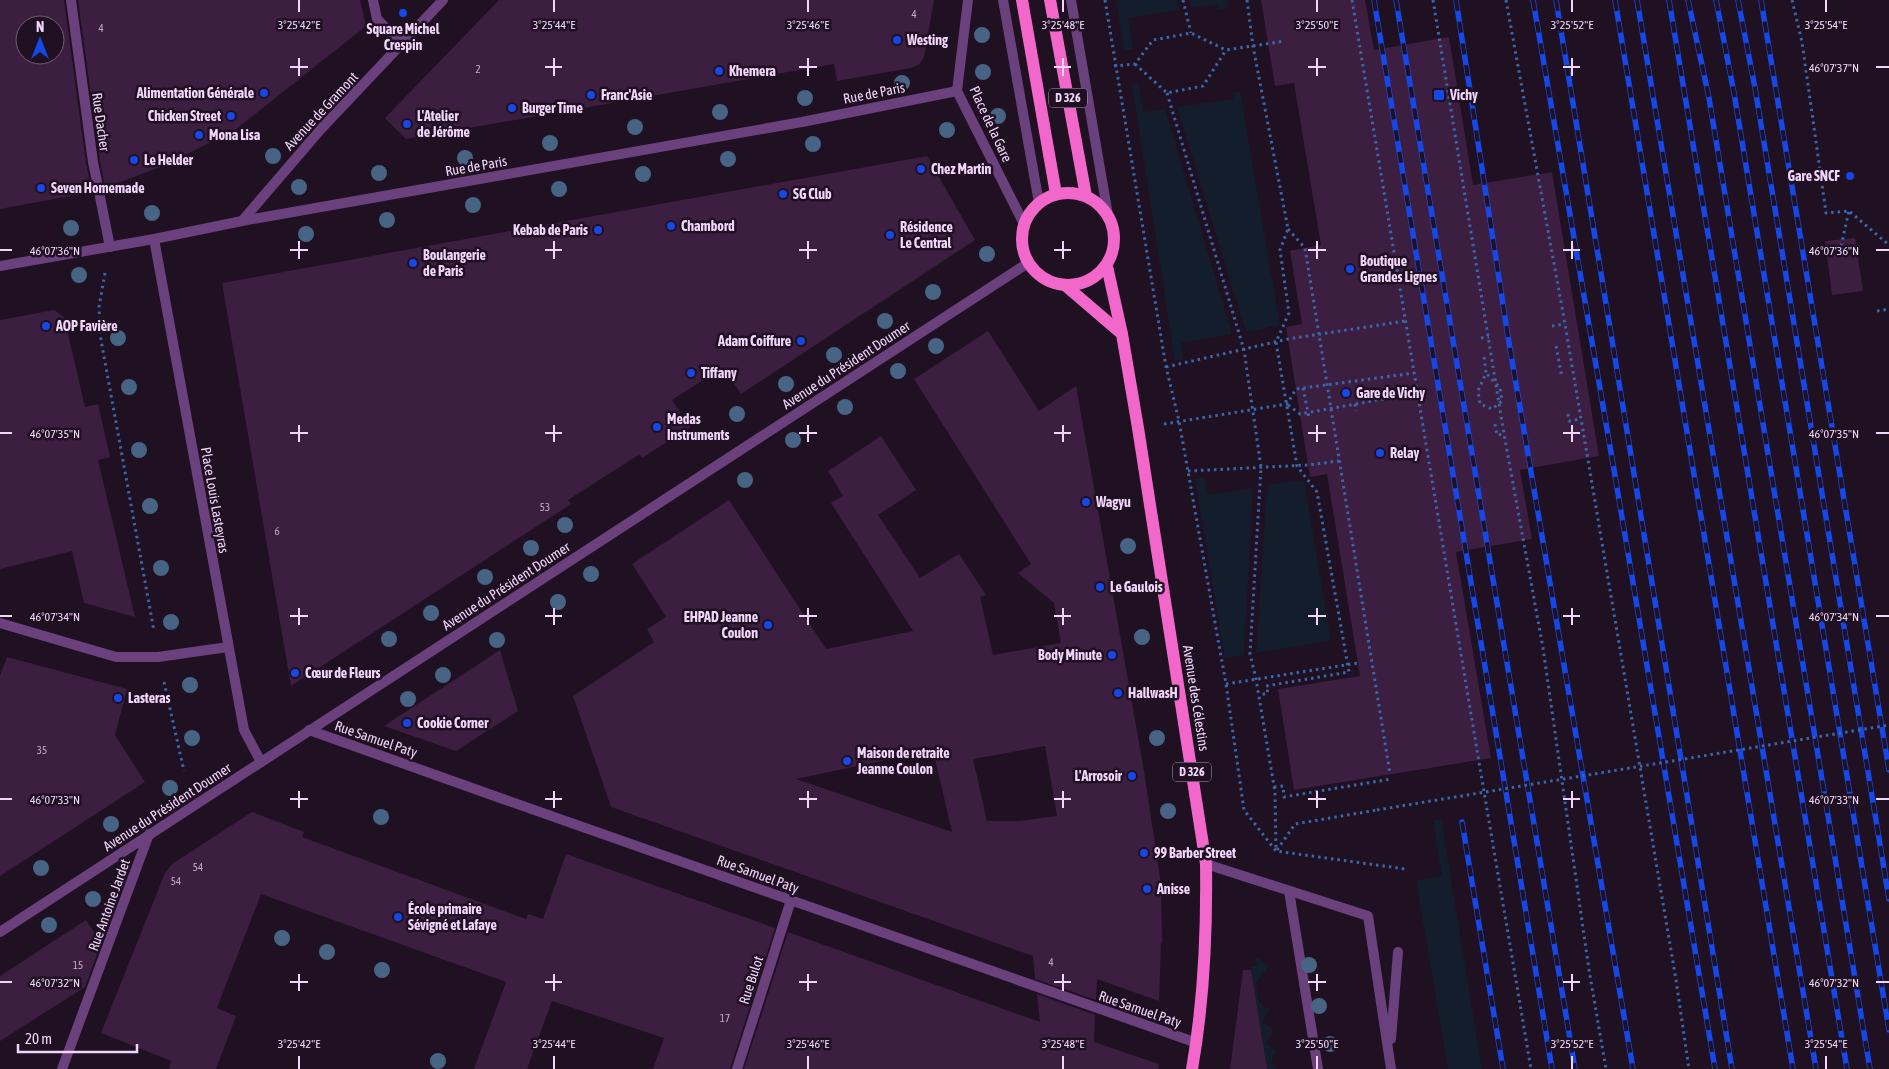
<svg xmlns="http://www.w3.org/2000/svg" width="1889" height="1069" font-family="'Asap Condensed',sans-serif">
<rect width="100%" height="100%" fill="#1f1022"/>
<!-- green -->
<g fill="#141d2b">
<path d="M1116,0H1177L1179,10L1128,18L1133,49L1124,50Z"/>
<path d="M1189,0H1227L1228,8L1219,10L1218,4L1191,8Z"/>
<path d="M1132,85H1139L1143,112L1165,109L1232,334L1181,343L1183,359L1175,361Z"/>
<path d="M1240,91L1280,325L1246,332L1177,107L1233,99V93Z"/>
<path d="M1205,478L1208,495L1253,488L1244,655L1225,658L1195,479Z"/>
<path d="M1304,480L1331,641L1256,653L1267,485Z"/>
<path d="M1441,818L1482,1069H1448L1416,881L1442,876L1433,821Z"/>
<path d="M1255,956L1269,966L1256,984L1259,1002L1270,1010L1262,1022L1274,1030L1266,1043L1277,1051L1270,1062L1278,1069H1267L1250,967L1257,965Z"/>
</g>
<!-- building -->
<g fill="#3c1e41" fill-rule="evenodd">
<path d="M0,0H64L86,163L92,192L0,209ZM25,25H55V55H25Z"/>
<path d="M78,0H360L366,26L235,130L163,166L105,188L100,161Z"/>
<path d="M499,0H934L924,57L920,64L911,68L837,81L834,64L406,139L385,118Z"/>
<path d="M1261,0H1365L1374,50L1449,37L1473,185L1552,172L1599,456L1520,470L1532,539L1456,552L1491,758L1294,790L1278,689L1360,676L1327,474L1310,477L1286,327L1302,324L1290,251L1321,245L1294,83L1275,86Z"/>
<path d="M927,156L975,240L741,394L723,367L672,400L690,427L642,458L640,454L568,500L571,504L291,686L222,283Z"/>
<path d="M1855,238L1863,291L1832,295L1825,241Z"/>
<path d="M54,310L64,317L85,407L98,404L110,457L98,460L135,617L84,603L72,551L0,569V320Z"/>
<path d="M988,331L1039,411L1076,386L1144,771L1161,884L1162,943H1161L1159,1001L1097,979L1096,1000L1035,979L1033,956L611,807L573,696L654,642L647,629L666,617L632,564L729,500L826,649L913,631L831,503L843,496L828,471L881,436L916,490L878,515L920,578L959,554L986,595L980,597L993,655L1061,643L1054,603L1018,573L1031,564L914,379ZM1045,746L1057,816L1019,821H987L973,759ZM933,750L952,832L796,779Z"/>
<path d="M500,650L518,711L456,751L384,726Z"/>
<path d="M7,657L127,689L115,735L145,782L0,876V676Z"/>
<path d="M252,812L304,832L302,837L526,919L528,914L543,919L566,854L775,928L730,1069H653L664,1038L552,1001L527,1069H474L506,982L261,894L217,1008L236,1016L216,1069H169L171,1061L101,1033L165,873L172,864Z"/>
<path d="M86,920L101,943L85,987L0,1041V976Z"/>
<path d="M788,932L1040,1022L1037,994L1095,1015L1094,1042L1159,1064L1158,1069H744Z"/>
<path d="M1243,970H1251L1267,1069H1230Z"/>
</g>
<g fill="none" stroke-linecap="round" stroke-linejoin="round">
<!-- path -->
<g stroke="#3a67aa" stroke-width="3" stroke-dasharray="2.5 4" stroke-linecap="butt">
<path d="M1105,0L1166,367L1179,421L1226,684L1244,810L1276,851L1405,869"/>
<path d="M1183,0L1191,33"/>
<path d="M1247,0L1253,46L1288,229L1280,250L1289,313L1276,342L1297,466L1317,492L1349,672L1266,686L1268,693L1259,695"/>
<path d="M1352,0L1480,768L1531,1069"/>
<path d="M1433,0L1504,434L1543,648L1589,970L1606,1069"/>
<path d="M1506,0L1565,324L1676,980L1689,1069"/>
<path d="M1792,0L1802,42L1826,213L1849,211L1889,245"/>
<path d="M1135,64L1167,93L1203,86L1226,50"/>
<path d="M1114,66L1135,64L1153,40L1191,33L1226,50L1285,41"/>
<path d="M1167,93L1244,350L1261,467L1250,654L1256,679L1275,792L1276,850"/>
<path d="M1288,229L1305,248L1390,774"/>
<path d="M1841,246L1849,211"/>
<path d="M105,273L99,307L101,340L154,631"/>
<path d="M1877,311L1889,309"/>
<path d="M1552,326L1565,324"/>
<path d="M1481,338L1489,337"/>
<path d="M1556,346L1562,378"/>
<path d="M1484,357L1486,373L1478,391L1480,404L1492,409L1502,401L1500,388L1486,373"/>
<path d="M1166,367L1288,339L1405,321"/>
<path d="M1303,388L1309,418"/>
<path d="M1355,404L1356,411"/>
<path d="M1288,405L1300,414L1417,393"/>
<path d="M1568,414L1569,421L1580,419"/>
<path d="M1164,424L1287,404L1296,389L1414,373"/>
<path d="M1495,424L1497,435L1504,434"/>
<path d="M1188,471L1308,465L1339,461"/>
<path d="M164,682L184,771"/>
<path d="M1226,684L1358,663"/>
<path d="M1274,787L1283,786L1284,797L1391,779"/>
<path d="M1277,850L1295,824L1377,810"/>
</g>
<!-- service -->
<g stroke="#6a407d" stroke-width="10">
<path d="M1003,0L1039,203"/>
<path d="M1071,0L1108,215"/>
<path d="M1206,864L1368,916L1391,1069"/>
<path d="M1289,891L1318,1069"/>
<path d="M1391,1039L1398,952"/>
</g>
<!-- pedestrian -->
<path stroke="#6a407d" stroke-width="10" d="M309,730L503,799"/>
<!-- minor -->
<g stroke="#6a407d" stroke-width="10">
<path d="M71,0L93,162L110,247"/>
<path d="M373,0L377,19L402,44"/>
<path d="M968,0L957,91L1024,224"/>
<path d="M242,221L802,122L957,91"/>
<path d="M154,239L244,730L261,762"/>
<path d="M0,623L116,657H158L228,647"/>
<path d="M503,799L1197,1043"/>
<path d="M0,932L1028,263"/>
<path d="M62,1069L149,834"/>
<path d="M737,1069L791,900"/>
</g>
<!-- tertiary -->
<path stroke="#6a407d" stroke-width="10" d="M0,266L154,239L242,221L321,129L443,0"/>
<!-- primary -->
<g stroke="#f167ca" stroke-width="12">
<path d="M1022,0L1056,194"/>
<path d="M1050,0L1086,196"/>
<circle cx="1068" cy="239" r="46"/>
<path d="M1107,266L1122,334L1138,428L1206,864C1207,933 1204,1001 1192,1069"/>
<path d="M1066,286L1122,334"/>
</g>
<!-- rail casing -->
<g stroke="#1648e7" stroke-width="5.5">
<g id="rail">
<path d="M1374,0L1552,1069"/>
<path d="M1396,0L1575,1069"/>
<path d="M1456,0L1508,337L1633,1069"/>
<path d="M1533,0L1613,464L1715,1069"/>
<path d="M1556,0L1732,1069"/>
<path d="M1615,0L1793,1069"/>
<path d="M1637,0L1816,1069"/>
<path d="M1669,0L1847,1069"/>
<path d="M1688,0L1709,98L1870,1069"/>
<path d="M1716,0L1734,93L1889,1030"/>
<path d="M1738,0L1755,88L1889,899"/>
<path d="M1761,0L1889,770"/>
<path d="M1462,822L1503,1069"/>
</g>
</g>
<!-- rail -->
<use href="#rail" stroke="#1f1022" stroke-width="4" stroke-dasharray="11" stroke-linecap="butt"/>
<!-- path-bridge -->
<path stroke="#3a67aa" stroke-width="3" stroke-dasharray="2.5 4" stroke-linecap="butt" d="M1377,810L1889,725"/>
</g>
<!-- trees -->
<g fill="#476484">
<circle cx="982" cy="35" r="8"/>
<circle cx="983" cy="72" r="8"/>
<circle cx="902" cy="83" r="8"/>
<circle cx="805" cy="98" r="8"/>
<circle cx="720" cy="112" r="8"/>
<circle cx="998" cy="116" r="8"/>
<circle cx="635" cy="127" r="8"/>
<circle cx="947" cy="130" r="8"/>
<circle cx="550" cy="143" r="8"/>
<circle cx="813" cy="144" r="8"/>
<circle cx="273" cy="156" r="8"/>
<circle cx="465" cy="158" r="8"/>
<circle cx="728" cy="159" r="8"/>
<circle cx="379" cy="173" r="8"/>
<circle cx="643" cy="174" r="8"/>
<circle cx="299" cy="187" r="8"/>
<circle cx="559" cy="189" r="8"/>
<circle cx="473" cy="205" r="8"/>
<circle cx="152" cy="213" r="8"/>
<circle cx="387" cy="220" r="8"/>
<circle cx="71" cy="228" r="8"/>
<circle cx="306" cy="234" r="8"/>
<circle cx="987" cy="254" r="8"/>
<circle cx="79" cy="275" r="8"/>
<circle cx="933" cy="292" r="8"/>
<circle cx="885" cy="321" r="8"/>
<circle cx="118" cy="338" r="8"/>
<circle cx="936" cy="346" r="8"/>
<circle cx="834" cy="355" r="8"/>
<circle cx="898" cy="371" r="8"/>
<circle cx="786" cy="384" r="8"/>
<circle cx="129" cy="387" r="8"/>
<circle cx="845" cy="407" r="8"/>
<circle cx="737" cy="414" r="8"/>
<circle cx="793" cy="440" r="8"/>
<circle cx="139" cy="450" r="8"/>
<circle cx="745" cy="480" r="8"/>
<circle cx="150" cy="506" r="8"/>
<circle cx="565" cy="525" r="8"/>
<circle cx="1128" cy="546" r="8"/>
<circle cx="531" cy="548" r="8"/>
<circle cx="161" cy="568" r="8"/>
<circle cx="591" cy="574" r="8"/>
<circle cx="485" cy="577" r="8"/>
<circle cx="558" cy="602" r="8"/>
<circle cx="431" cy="613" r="8"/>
<circle cx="171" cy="622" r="8"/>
<circle cx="1142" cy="637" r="8"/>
<circle cx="389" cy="639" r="8"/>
<circle cx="497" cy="640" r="8"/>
<circle cx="443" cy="675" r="8"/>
<circle cx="190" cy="685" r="8"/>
<circle cx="408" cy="699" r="8"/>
<circle cx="192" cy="738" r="8"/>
<circle cx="1157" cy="738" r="8"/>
<circle cx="170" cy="788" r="8"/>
<circle cx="1168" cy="811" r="8"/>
<circle cx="381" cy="817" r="8"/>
<circle cx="111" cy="824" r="8"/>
<circle cx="41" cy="868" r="8"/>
<circle cx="93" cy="899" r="8"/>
<circle cx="49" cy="925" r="8"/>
<circle cx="282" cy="938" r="8"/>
<circle cx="327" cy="952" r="8"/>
<circle cx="1309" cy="965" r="8"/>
<circle cx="382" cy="970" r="8"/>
<circle cx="1319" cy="1006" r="8"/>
<circle cx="1330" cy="1044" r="8"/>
<circle cx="438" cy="1061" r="8"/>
</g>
<!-- ticks -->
<path fill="none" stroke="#f2d5fb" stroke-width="2" d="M299,0V12M554,0V12M808,0V12M1063,0V12M1317,0V12M1572,0V12M1826,0V12M299,58V76M554,58V76M808,58V76M1063,58V76M1317,58V76M1572,58V76M290,67H308M545,67H562M799,67H817M1054,67H1071M1308,67H1326M1563,67H1580M1876,67H1889M299,241V259M554,241V259M808,241V259M1063,241V259M1317,241V259M1572,241V259M0,250H12M290,250H308M545,250H562M799,250H817M1054,250H1071M1308,250H1326M1563,250H1580M1876,250H1889M299,425V442M554,425V442M808,425V442M1063,425V442M1317,425V442M1572,425V442M0,433H12M290,433H308M545,433H562M799,433H817M1054,433H1071M1308,433H1326M1563,433H1580M1876,433H1889M299,608V625M554,608V625M808,608V625M1063,608V625M1317,608V625M1572,608V625M0,616H12M290,616H308M545,616H562M799,616H817M1054,616H1071M1308,616H1326M1563,616H1580M1876,616H1889M299,791V808M554,791V808M808,791V808M1063,791V808M1317,791V808M1572,791V808M0,799H12M290,799H308M545,799H562M799,799H817M1054,799H1071M1308,799H1326M1563,799H1580M1876,799H1889M299,974V991M554,974V991M808,974V991M1063,974V991M1317,974V991M1572,974V991M0,982H12M290,982H308M545,982H562M799,982H817M1054,982H1071M1308,982H1326M1563,982H1580M1876,982H1889M299,1056V1069M554,1056V1069M808,1056V1069M1063,1056V1069M1317,1056V1069M1572,1056V1069M1826,1056V1069"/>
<!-- markers -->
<g fill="#1648e7" stroke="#1f1022" stroke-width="2">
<circle cx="403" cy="13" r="5"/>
<circle cx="897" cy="40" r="5"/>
<circle cx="719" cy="71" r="5"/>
<circle cx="264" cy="93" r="5"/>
<circle cx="591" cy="95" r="5"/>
<rect x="1433" y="89" width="12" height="12" rx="2.5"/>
<circle cx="512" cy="108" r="5"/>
<circle cx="231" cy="116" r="5"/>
<circle cx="407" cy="124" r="5"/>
<circle cx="199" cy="135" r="5"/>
<circle cx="134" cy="160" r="5"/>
<circle cx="921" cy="169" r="5"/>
<circle cx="1850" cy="176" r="5"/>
<circle cx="41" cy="188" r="5"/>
<circle cx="783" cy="194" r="5"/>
<circle cx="671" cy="226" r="5"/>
<circle cx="598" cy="230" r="5"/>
<circle cx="890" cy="235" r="5"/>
<circle cx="413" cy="263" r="5"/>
<circle cx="1350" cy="269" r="5"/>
<circle cx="46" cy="326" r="5"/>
<circle cx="801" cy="341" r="5"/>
<circle cx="691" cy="373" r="5"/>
<circle cx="1346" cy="393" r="5"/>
<circle cx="657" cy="427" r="5"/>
<circle cx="1380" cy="453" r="5"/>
<circle cx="1086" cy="502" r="5"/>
<circle cx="1100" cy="587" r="5"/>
<circle cx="768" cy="625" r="5"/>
<circle cx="1112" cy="655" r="5"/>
<circle cx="295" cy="673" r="5"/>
<circle cx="1118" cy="693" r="5"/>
<circle cx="118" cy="698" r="5"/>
<circle cx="407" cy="723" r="5"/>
<circle cx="847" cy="761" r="5"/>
<circle cx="1132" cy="776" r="5"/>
<circle cx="1144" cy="853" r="5"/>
<circle cx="1147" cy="889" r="5"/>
<circle cx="398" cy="917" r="5"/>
</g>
<g text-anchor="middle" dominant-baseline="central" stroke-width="5" stroke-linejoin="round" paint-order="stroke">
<!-- number labels -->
<g font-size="11" fill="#c4a7cc">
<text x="914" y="14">4</text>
<text x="101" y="28">4</text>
<text x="478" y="69">2</text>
<text x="545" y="507">53</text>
<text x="277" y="531">6</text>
<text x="42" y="750">35</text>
<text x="198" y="867">54</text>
<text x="176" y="881">54</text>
<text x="1051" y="962">4</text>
<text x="78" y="965">15</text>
<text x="725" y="1018">17</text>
</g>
<!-- shield labels -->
<g fill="#1f1022" stroke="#b39aba" stroke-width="1">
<rect x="1049" y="88.5" width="38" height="19" rx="4"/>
<rect x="1173" y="762.5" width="38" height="19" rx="4"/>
</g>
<g font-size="12" font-weight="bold" fill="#f2d5fb">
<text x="1068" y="98">D 326</text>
<text x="1192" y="772">D 326</text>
</g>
<!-- poi labels -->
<g font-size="14" font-weight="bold" fill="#f2d5fb" stroke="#1f1022" text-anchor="start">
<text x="403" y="29" text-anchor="middle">Square Michel<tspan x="403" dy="16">Crespin</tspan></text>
<text x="907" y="40">Westing</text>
<text x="729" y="71">Khemera</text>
<text x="254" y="93" text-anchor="end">Alimentation Générale</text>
<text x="601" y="95">Franc'Asie</text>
<text x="1450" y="95">Vichy</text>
<text x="522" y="108">Burger Time</text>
<text x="221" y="116" text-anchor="end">Chicken Street</text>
<text x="417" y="116">L'Atelier<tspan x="417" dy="16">de Jérôme</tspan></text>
<text x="209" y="135">Mona Lisa</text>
<text x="144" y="160">Le Helder</text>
<text x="931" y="169">Chez Martin</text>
<text x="1840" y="176" text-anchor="end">Gare SNCF</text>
<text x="51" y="188">Seven Homemade</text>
<text x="793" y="194">SG Club</text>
<text x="681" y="226">Chambord</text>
<text x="900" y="227">Résidence<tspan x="900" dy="16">Le Central</tspan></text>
<text x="588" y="230" text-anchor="end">Kebab de Paris</text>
<text x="423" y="255">Boulangerie<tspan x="423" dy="16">de Paris</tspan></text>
<text x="1360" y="261">Boutique<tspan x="1360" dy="16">Grandes Lignes</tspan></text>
<text x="56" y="326">AOP Favière</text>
<text x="791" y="341" text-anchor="end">Adam Coiffure</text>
<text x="701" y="373">Tiffany</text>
<text x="1356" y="393">Gare de Vichy</text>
<text x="667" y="419">Medas<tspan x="667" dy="16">Instruments</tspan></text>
<text x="1390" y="453">Relay</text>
<text x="1096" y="502">Wagyu</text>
<text x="1110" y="587">Le Gaulois</text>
<text x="758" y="617" text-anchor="end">EHPAD Jeanne<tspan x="758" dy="16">Coulon</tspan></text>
<text x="1102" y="655" text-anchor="end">Body Minute</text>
<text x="305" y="673">Cœur de Fleurs</text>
<text x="1128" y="693">HallwasH</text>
<text x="128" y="698">Lasteras</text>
<text x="417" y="723">Cookie Corner</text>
<text x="857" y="753">Maison de retraite<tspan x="857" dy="16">Jeanne Coulon</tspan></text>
<text x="1122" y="776" text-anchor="end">L'Arrosoir</text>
<text x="1154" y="853">99 Barber Street</text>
<text x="1157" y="889">Anisse</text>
<text x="408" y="909">École primaire<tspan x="408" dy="16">Sévigné et Lafaye</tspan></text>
</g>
<!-- street labels -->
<g font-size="14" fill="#f2d5fb" stroke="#1f1022">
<text transform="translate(874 93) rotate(-11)">Rue de Paris</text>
<text transform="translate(321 111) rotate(-47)">Avenue de Gramont</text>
<text transform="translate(101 122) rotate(82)">Rue Dacher</text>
<text transform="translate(991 124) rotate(65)">Place de la Gare</text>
<text transform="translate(476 166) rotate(-10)">Rue de Paris</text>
<text transform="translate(846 365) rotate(-33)">Avenue du Président Doumer</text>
<text transform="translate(215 500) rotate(80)">Place Louis Lasteyras</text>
<text transform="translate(506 586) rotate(-33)">Avenue du Président Doumer</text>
<text transform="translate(1196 698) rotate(81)">Avenue des Célestins</text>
<text transform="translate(376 739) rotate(19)">Rue Samuel Paty</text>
<text transform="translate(167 807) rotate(-33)">Avenue du Président Doumer</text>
<text transform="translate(758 874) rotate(20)">Rue Samuel Paty</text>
<text transform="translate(109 905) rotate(-70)">Rue Antoine Jardet</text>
<text transform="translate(751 980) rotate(-72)">Rue Bulot</text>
<text transform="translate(1140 1009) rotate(19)">Rue Samuel Paty</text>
</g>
</g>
<g font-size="12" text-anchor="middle" fill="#f2d5fb" stroke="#1f1022" stroke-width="5" stroke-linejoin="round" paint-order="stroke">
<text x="299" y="29">3°25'42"E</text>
<text x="554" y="29">3°25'44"E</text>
<text x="808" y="29">3°25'46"E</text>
<text x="1063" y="29">3°25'48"E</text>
<text x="1317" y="29">3°25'50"E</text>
<text x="1572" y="29">3°25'52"E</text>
<text x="1826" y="29">3°25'54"E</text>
<text x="1834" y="72">46°07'37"N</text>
<text x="55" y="255">46°07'36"N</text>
<text x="1834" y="255">46°07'36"N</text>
<text x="55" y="438">46°07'35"N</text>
<text x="1834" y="438">46°07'35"N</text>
<text x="55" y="621">46°07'34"N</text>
<text x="1834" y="621">46°07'34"N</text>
<text x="55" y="804">46°07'33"N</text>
<text x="1834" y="804">46°07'33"N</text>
<text x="55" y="987">46°07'32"N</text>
<text x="1834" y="987">46°07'32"N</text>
<text x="299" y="1048">3°25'42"E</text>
<text x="554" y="1048">3°25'44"E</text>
<text x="808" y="1048">3°25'46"E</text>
<text x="1063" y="1048">3°25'48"E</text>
<text x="1317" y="1048">3°25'50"E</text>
<text x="1572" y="1048">3°25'52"E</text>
<text x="1826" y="1048">3°25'54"E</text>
</g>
<!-- north arrow -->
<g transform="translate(40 40)"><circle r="24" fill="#1f1022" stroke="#735f79"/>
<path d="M0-4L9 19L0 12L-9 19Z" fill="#1648e7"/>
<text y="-8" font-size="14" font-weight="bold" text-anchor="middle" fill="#f2d5fb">N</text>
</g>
<!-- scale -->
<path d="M18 1044v8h119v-8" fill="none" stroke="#f2d5fb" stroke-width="2.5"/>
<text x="25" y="1044" font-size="15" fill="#f2d5fb" stroke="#1f1022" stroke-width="4" paint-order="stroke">20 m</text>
</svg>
